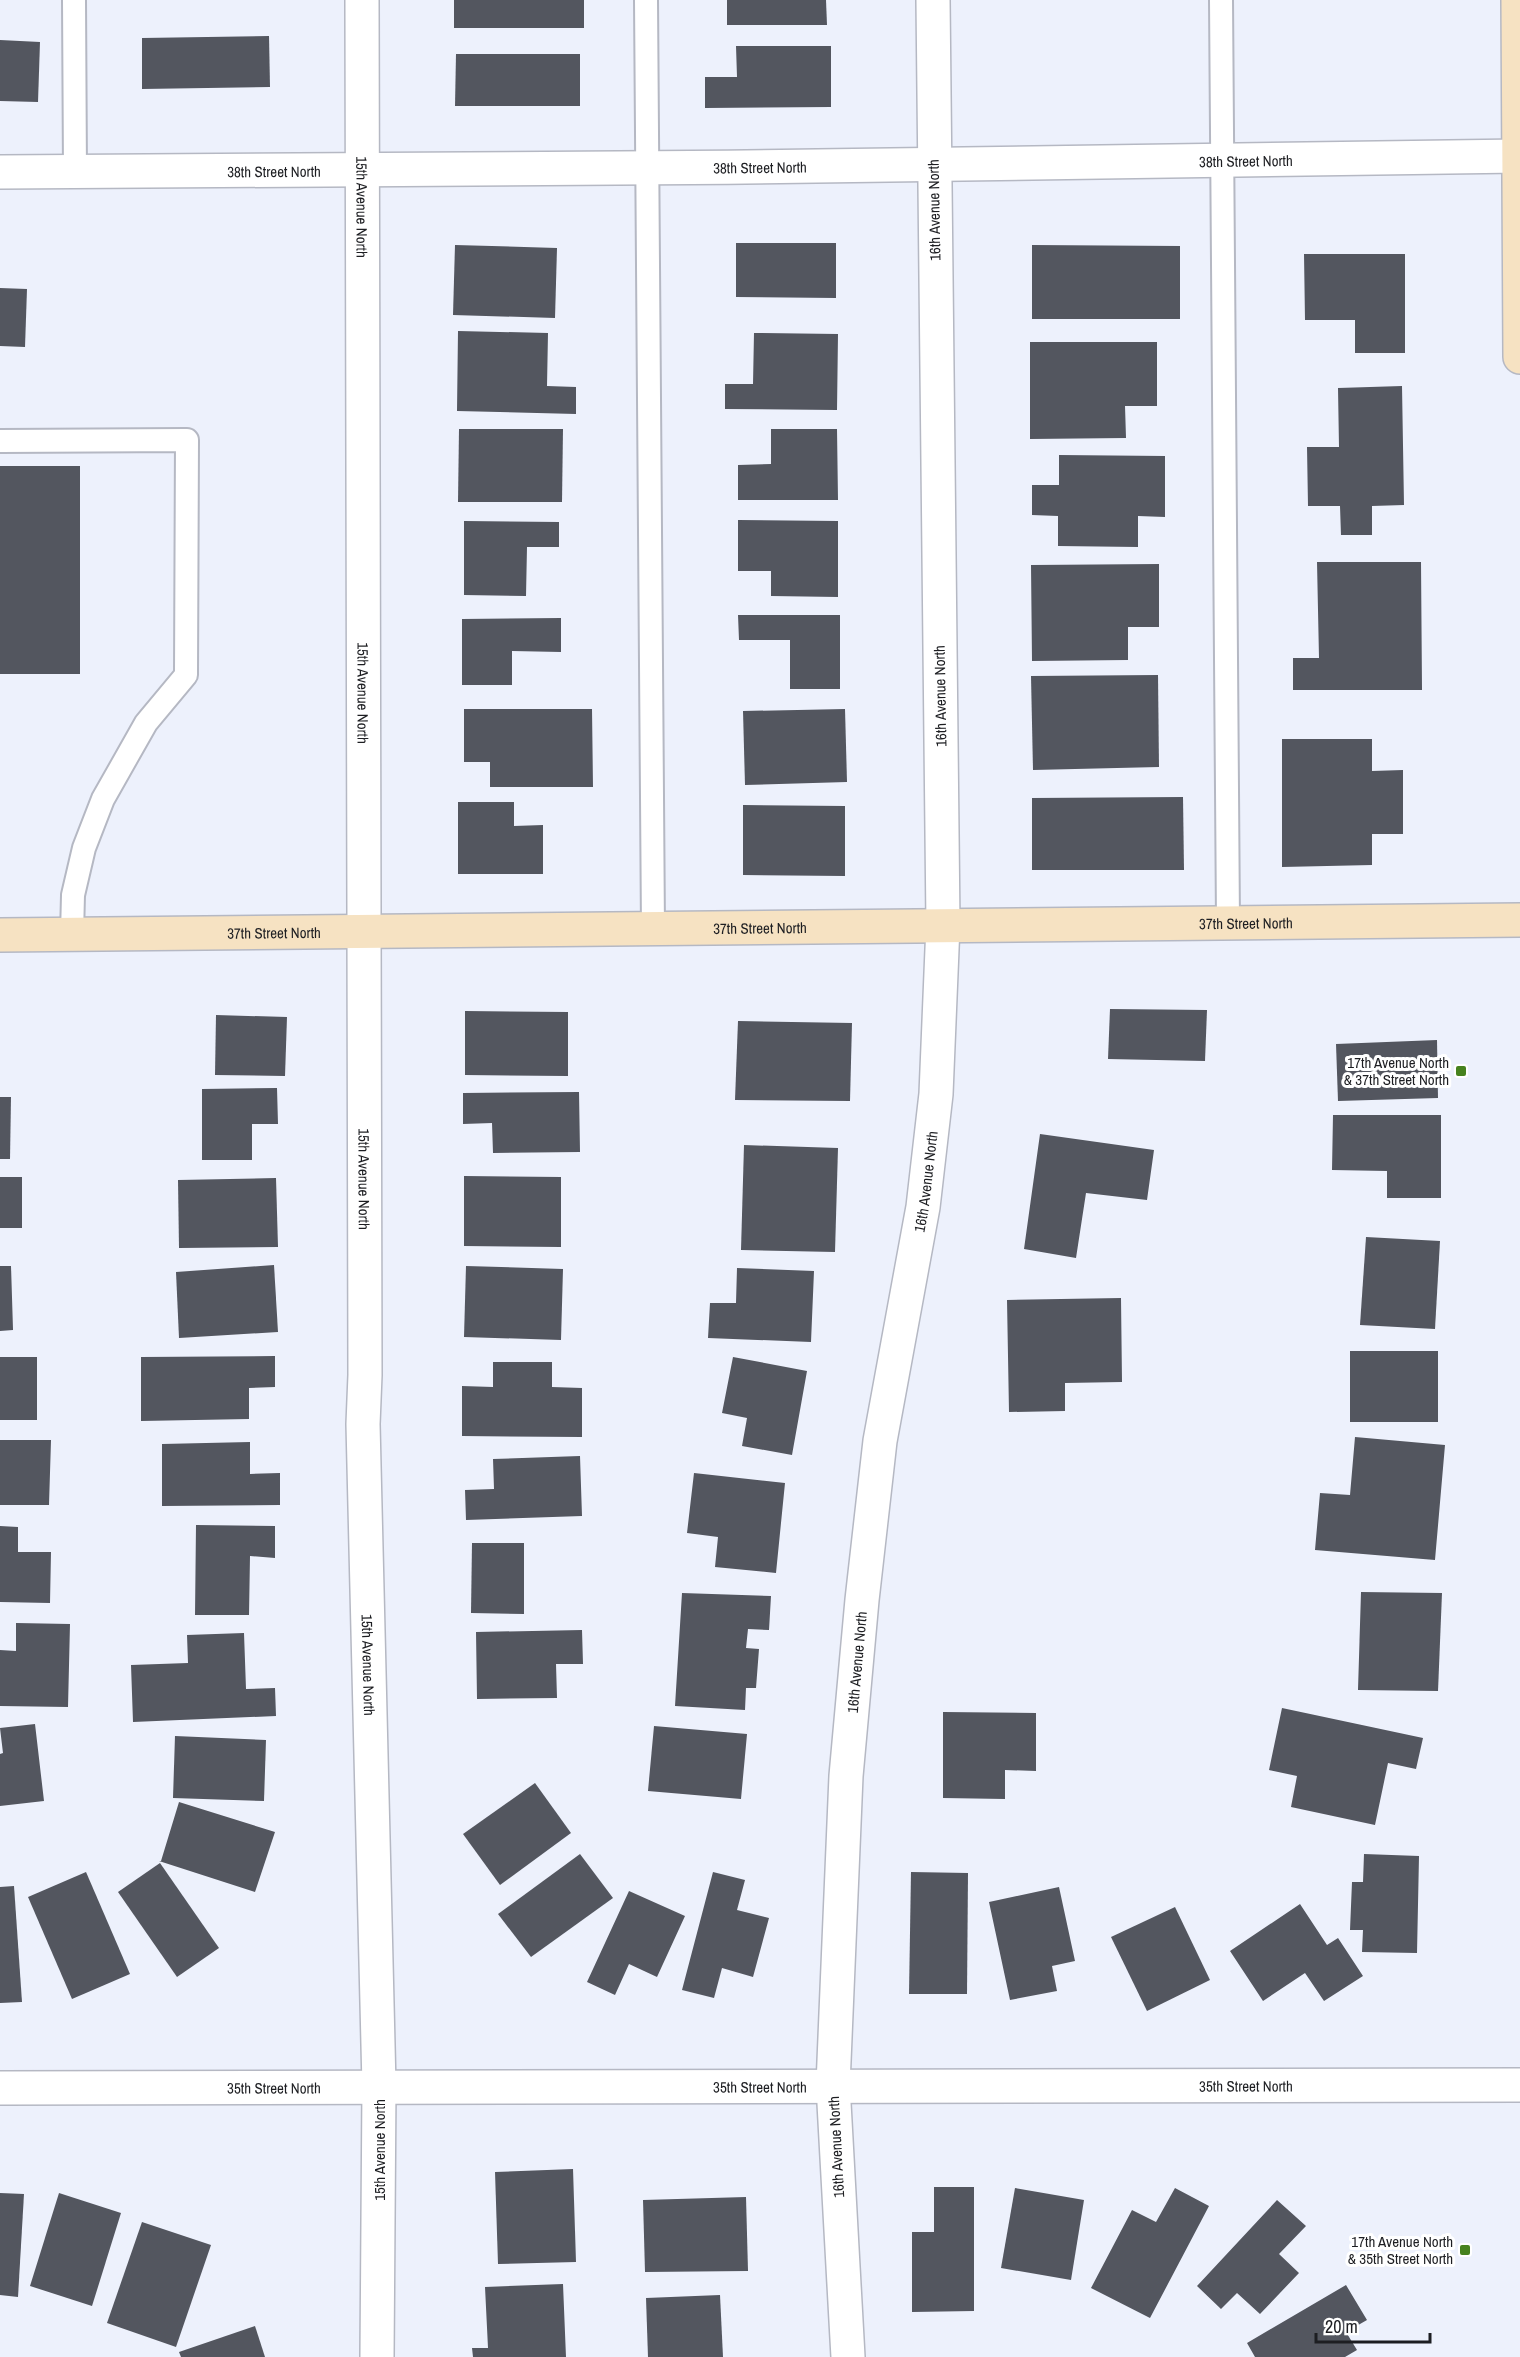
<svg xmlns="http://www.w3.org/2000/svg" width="1520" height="2357" font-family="'Archivo Narrow',sans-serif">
<rect width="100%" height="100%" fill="#edf1fc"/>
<!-- building -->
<g fill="#53565f">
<rect x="454" y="0" width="130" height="28"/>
<path d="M727,0H826L827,25H727Z"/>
<path d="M269,36L270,87L142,89V38Z"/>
<path d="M0,40L40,42L38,102L0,101Z"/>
<path d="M736,46H831V107L705,108V77H737Z"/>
<path d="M456,54H580V106H455Z"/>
<path d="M736,243H836V298L736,297Z"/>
<path d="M455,245L557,248L555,318L453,315Z"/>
<path d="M1032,245L1180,246V319H1032Z"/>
<path d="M1304,254H1405V353H1355V320H1305Z"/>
<path d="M0,288L27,289L25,347L0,346Z"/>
<path d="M458,331L548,333L547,386L576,387V414L457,411Z"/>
<path d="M754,333L838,334L837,410L725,409V384H753Z"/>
<path d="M1030,342H1157V406H1125L1126,438L1030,439Z"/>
<path d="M1402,386L1404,505L1372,506V535H1341L1340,506H1308L1307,447H1339L1338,388Z"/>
<path d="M459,429H563L562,502H458Z"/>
<path d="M771,429H837L838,500H738V465L771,464Z"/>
<path d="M1059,455L1165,456V517L1138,516V547L1058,546V516L1032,515V485H1059Z"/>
<rect x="0" y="466" width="80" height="208"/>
<path d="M738,520L838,521V597L771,596V571H738Z"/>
<path d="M464,521L559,522V547H527L526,596L464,595Z"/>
<path d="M1317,562H1421L1422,690H1293V658H1319Z"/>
<path d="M1159,564V627H1128V660L1032,661L1031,565Z"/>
<path d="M738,615H840V689H790V640H739Z"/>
<path d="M561,618V652L512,651V685H462V619Z"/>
<path d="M1158,675L1159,767L1033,770L1031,676Z"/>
<path d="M464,709H592L593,787H490V762H464Z"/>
<path d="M845,709L847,782L745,785L743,711Z"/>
<path d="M1282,739H1372V771L1403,770V834H1372V865L1282,867Z"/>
<path d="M1183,797L1184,870H1032V798Z"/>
<path d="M458,802H514V826L543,825V874H458Z"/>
<path d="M743,805L845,806V876L743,875Z"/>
<path d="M1110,1009L1207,1010L1205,1061L1108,1059Z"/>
<path d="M465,1011L568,1012V1076L465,1075Z"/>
<path d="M216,1015L287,1017L285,1076L215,1075Z"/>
<path d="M738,1021L852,1023L850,1101L735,1100Z"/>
<path d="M1437,1040L1438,1098L1338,1101L1336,1044Z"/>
<path d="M277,1088L278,1124H252V1160H202V1089Z"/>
<path d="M579,1092L580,1152L493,1153L492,1123L463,1124V1093Z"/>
<path d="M0,1097H11L10,1159H0Z"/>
<path d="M1333,1115H1441V1198H1387V1171L1332,1170Z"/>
<path d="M1040,1134L1154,1150L1147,1200L1086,1193L1076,1258L1024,1249Z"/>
<path d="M744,1145L838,1148L835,1252L741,1250Z"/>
<path d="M464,1176L561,1177V1247L464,1246Z"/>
<rect x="0" y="1177" width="22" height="51"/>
<path d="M276,1178L278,1247L179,1248L178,1180Z"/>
<path d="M1366,1237L1440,1241L1435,1329L1360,1325Z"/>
<path d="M274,1265L278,1332L179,1338L176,1272Z"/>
<path d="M0,1266H11L13,1330L0,1331Z"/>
<path d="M466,1266L563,1269L561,1340L464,1337Z"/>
<path d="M737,1268L814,1271L811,1342L708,1338L710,1303H736Z"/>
<path d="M1121,1298L1122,1382L1065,1383V1411L1009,1412L1007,1300Z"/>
<rect x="1350" y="1351" width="88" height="71"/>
<path d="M275,1356V1387L249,1388V1419L141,1421V1357Z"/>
<rect x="0" y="1357" width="37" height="63"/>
<path d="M733,1357L807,1371L792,1455L742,1446L747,1418L722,1413Z"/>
<path d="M493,1362H552V1387L582,1388V1437L462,1436V1386L493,1387Z"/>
<path d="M1355,1437L1445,1445L1435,1560L1315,1550L1320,1493L1350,1495Z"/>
<path d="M0,1440H51L49,1505H0Z"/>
<path d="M250,1442V1474L280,1473V1505L162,1506V1444Z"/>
<path d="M580,1456L582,1516L466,1520L465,1490L494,1489L493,1459Z"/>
<path d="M694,1473L785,1483L776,1573L715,1567L718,1537L687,1533Z"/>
<path d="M196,1525L275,1526V1558L250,1556L249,1615H195Z"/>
<path d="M0,1526L18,1527V1552H51L50,1603L0,1602Z"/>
<path d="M472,1543H524V1614L471,1613Z"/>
<path d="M1361,1592L1442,1593L1438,1691L1358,1690Z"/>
<path d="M682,1593L771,1596L769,1630L748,1629L746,1648L759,1649L756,1688H746L745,1710L675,1706Z"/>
<path d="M16,1623L70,1624L68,1707L0,1706V1650L16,1651Z"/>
<path d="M582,1630L583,1664H556L557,1698L477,1699L476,1632Z"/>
<path d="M244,1633L246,1689L275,1688L276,1716L133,1722L131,1665L188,1663L187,1635Z"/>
<path d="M1282,1708L1423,1738L1416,1769L1388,1763L1375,1825L1291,1807L1297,1776L1269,1770Z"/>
<path d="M943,1712L1036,1713V1771L1005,1770V1799L943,1798Z"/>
<path d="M35,1724L44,1801L0,1806V1754L3,1753L0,1728Z"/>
<path d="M654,1726L747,1734L741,1799L648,1791Z"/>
<path d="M175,1736L266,1740L264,1801L173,1798Z"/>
<path d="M535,1783L571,1833L500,1885L463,1834Z"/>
<path d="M179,1802L275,1832L255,1892L159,1861H161Z"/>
<path d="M580,1854L613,1898L531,1957L498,1914Z"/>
<path d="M1364,1854L1419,1856L1417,1953L1362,1952L1363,1930H1350L1352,1882H1363Z"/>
<path d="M160,1863L219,1948L177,1977L118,1892Z"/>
<path d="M86,1872L130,1974L72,1999L28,1897Z"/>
<path d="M713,1872L745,1880L737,1910L769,1918L753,1977L722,1968L714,1998L682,1990Z"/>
<path d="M911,1872L968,1873L967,1994H909Z"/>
<path d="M14,1886L22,2002L0,2003V1887Z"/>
<path d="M1059,1887L1075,1961L1052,1966L1057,1991L1010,2000L989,1902Z"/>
<path d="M629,1891L685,1916L657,1977L629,1964L615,1995L587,1982Z"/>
<path d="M1300,1904L1327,1945L1338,1938L1363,1976L1324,2001L1305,1973L1263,2001L1230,1951Z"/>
<path d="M1175,1907L1210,1980L1147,2011L1111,1937Z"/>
<path d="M573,2169L576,2262L498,2264L495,2172Z"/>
<path d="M934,2187H974V2311L912,2312V2232H934Z"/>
<path d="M1015,2188L1084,2200L1071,2280L1001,2268Z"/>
<path d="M1175,2188L1209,2206L1150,2318L1091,2288L1132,2210L1156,2222Z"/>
<path d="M0,2193L24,2194L18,2297L0,2295Z"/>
<path d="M59,2193L121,2213L92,2306L30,2286Z"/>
<path d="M746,2197L748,2271L645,2272L643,2200Z"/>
<path d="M1277,2200L1306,2226L1279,2254L1299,2273L1260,2314L1237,2293L1221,2309L1197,2286Z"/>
<path d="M142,2222L211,2245L176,2347L107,2323Z"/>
<path d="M563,2284L566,2357H473L472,2348H488L485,2287Z"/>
<path d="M1346,2285L1367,2320L1346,2332L1357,2350L1345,2357H1255L1247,2343Z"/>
<path d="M720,2295L723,2357H648L646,2298Z"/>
<path d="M255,2326L265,2357H181L179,2352Z"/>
</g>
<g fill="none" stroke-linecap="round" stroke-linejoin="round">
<!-- lane casing -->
<g stroke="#b5b8c3" stroke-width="26">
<g id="lane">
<path d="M74,0L75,172"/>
<path d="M646,0L653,929"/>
<path d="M1221,0L1228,922"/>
<path d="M0,441L187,440L186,675L146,723L103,799L84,848L73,895L72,934"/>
</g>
</g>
<!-- street casing -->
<g stroke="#b5b8c3" stroke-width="36">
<g id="street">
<path id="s1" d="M362,0L365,1375L363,1424L379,2086L377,2357"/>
<path id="s2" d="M0,172C507,171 1013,165 1520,156"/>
<path id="s3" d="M0,2088L1520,2085"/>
<path id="s4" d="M848,2357L833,2085L846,1776L862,1600L880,1441L923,1207L936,1094L943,925L933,0"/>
</g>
</g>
<!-- secondary casing -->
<g stroke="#b5b8c3" stroke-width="36">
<g id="secondary">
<path d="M1518,0L1520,357"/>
<path id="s5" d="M0,935L1520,920"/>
</g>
</g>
<!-- lane -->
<use href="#lane" stroke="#fff" stroke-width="22"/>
<!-- street -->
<use href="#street" stroke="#fff" stroke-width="33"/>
<!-- secondary -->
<use href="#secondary" stroke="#f6e2c2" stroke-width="33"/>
</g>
<!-- markers -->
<g fill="#46821e" stroke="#fff" stroke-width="2">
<rect x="1455" y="1065" width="12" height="12" rx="3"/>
<rect x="1459" y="2244" width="12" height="12" rx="3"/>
</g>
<g text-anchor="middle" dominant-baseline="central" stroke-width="6" stroke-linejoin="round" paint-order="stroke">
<!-- street labels -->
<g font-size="15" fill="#1d1e22" stroke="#fff">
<text stroke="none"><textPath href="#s2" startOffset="1246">38th Street North</textPath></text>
<text stroke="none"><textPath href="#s2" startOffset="760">38th Street North</textPath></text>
<text stroke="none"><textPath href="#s2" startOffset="274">38th Street North</textPath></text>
<text stroke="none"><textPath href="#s1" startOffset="207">15th Avenue North</textPath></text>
<text transform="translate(934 210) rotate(-91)">16th Avenue North</text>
<text stroke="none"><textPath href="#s1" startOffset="693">15th Avenue North</textPath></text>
<text transform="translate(940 696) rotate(-91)">16th Avenue North</text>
<text stroke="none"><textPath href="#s5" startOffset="1246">37th Street North</textPath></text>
<text stroke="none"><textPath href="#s5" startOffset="760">37th Street North</textPath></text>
<text stroke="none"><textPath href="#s5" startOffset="274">37th Street North</textPath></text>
<text stroke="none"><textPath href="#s1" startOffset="1179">15th Avenue North</textPath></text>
<text stroke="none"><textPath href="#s4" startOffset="1182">16th Avenue North</textPath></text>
<text stroke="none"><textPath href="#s4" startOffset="696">16th Avenue North</textPath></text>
<text stroke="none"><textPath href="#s1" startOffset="1665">15th Avenue North</textPath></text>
<text stroke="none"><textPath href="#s3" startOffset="760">35th Street North</textPath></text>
<text stroke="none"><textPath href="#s3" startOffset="1246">35th Street North</textPath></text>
<text stroke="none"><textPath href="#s3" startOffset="274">35th Street North</textPath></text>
<text transform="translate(836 2147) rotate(-93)">16th Avenue North</text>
<text transform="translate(379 2150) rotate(-90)">15th Avenue North</text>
</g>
<!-- poi labels -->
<g font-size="15" fill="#1d1e22" stroke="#fff" text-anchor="end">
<text x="1449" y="1062">17th Avenue North<tspan x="1449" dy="17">&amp; 37th Street North</tspan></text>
<text x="1453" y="2241">17th Avenue North<tspan x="1453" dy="17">&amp; 35th Street North</tspan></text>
</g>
</g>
<!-- scale -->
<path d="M1316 2333v9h114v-9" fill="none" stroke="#1d1e22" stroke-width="3"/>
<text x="1325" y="2333" font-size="18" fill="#1d1e22" stroke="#ffffff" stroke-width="4.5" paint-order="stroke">20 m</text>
</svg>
